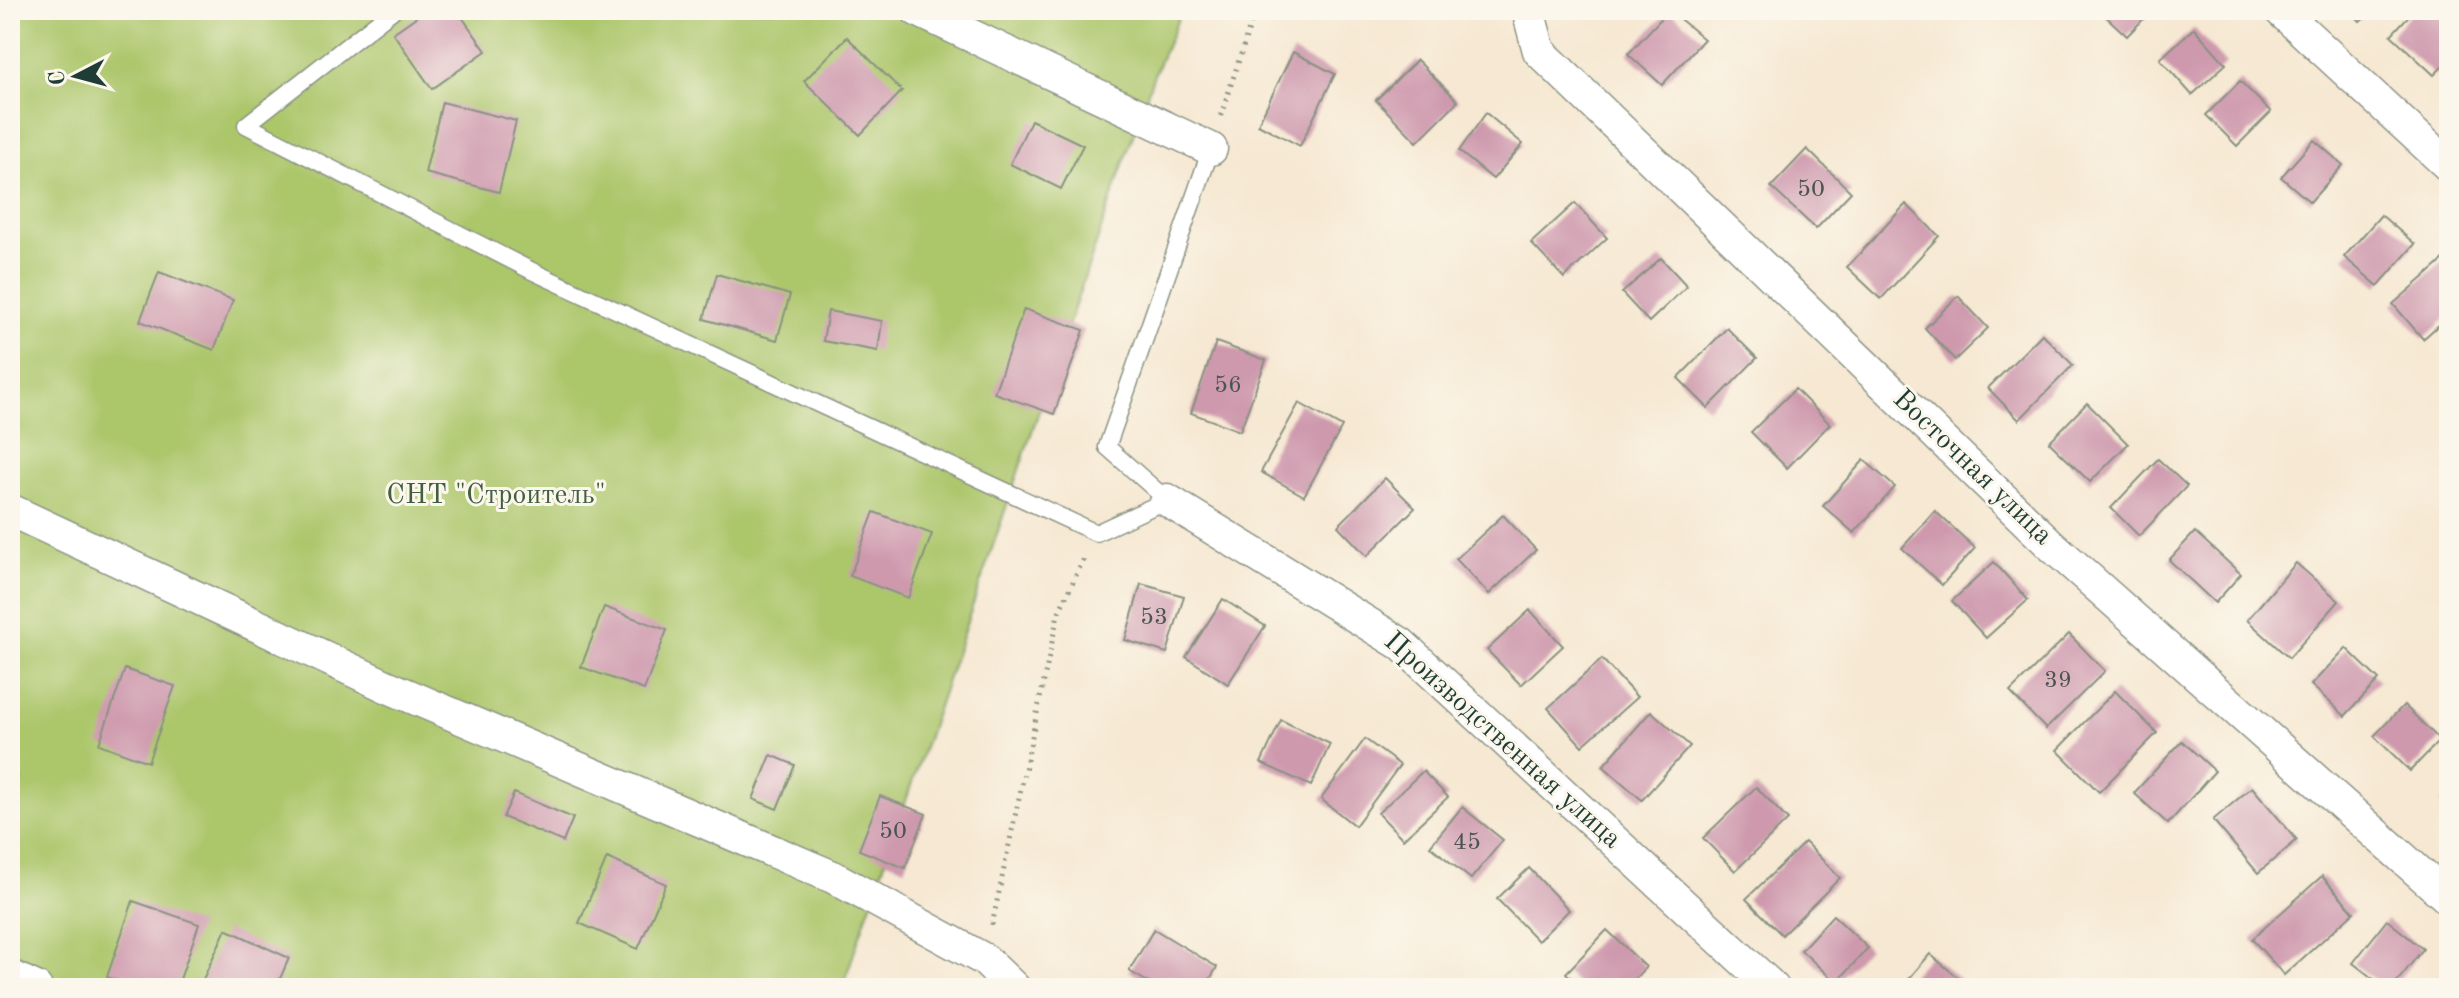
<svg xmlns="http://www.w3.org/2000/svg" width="2459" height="998" font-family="'Old Standard TT',serif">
<rect width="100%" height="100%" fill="#fbf7ec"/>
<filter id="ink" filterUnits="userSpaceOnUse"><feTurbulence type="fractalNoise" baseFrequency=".0125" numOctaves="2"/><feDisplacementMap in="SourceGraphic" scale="16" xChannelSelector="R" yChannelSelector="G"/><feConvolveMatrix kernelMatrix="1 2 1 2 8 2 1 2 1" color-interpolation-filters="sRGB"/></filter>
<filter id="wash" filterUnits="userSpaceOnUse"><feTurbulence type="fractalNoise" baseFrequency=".006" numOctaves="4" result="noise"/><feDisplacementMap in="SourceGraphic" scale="32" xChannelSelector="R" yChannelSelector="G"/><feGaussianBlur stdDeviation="1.8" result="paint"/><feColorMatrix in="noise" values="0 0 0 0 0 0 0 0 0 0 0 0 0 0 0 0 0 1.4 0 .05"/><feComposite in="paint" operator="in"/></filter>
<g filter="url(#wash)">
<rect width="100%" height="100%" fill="#f6e8d2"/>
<!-- green -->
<path fill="#acc66b" stroke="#668250" stroke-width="2" d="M10,10H1182L1153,77L842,988H10Z"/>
<g id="blocks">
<!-- building -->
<g fill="#ce99ad">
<path d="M426,10H457L486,51L432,89L393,33Z"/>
<path d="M1669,10L1704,39L1662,85L1628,54Z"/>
<path d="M2099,10H2152L2127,36Z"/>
<path d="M2350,10H2373L2360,21Z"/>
<path d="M2414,10H2449V60L2434,75L2391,35Z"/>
<path d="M2194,28L2226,64L2192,95L2160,59Z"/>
<path d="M847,37L902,91L860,135L804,81Z"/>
<path d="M1293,52L1335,74L1300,146L1258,124Z"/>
<path d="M1417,60L1458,101L1417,142L1376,100Z"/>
<path d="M2240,81L2271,112L2237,146L2206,115Z"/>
<path d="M442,102L516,121L499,192L425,173Z"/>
<path d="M1486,113L1523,144L1493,179L1459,151Z"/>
<path d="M1031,120L1083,145L1061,189L1010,164Z"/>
<path d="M2314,140L2343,165L2310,202L2281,177Z"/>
<path d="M1807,149L1851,192L1816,229L1771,187Z"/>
<path d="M1575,203L1607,238L1564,278L1531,243Z"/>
<path d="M1906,204L1939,236L1881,299L1847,267Z"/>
<path d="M2381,215L2415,244L2378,286L2344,257Z"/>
<path d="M1661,258L1687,286L1649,322L1622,293Z"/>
<path d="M2445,259L2449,264V316L2423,339L2393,304Z"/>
<path d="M159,272L233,300L214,350L140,321Z"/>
<path d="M717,274L790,295L777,340L704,319Z"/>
<path d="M1958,296L1988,328L1955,360L1925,328Z"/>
<path d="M1024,309L1084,330L1054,414L994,393Z"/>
<path d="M828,311L882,321L878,351L823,341Z"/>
<path d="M1727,328L1757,358L1708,408L1678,378Z"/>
<path d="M2042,334L2073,365L2019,420L1988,388Z"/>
<path d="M1216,342L1266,360L1240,431L1191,413Z"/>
<path d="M1795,389L1830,424L1787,468L1751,432Z"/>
<path d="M1299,403L1342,427L1304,496L1261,472Z"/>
<path d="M2087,403L2128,444L2090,482L2049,442Z"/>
<path d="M2158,459L2187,486L2139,536L2111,508Z"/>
<path d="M1864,460L1895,487L1854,533L1823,506Z"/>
<path d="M1385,478L1415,508L1367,556L1338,526Z"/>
<path d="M1935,511L1975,548L1942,585L1902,548Z"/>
<path d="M874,512L932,534L908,598L850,576Z"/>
<path d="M1503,515L1536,550L1489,594L1456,559Z"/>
<path d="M2195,532L2241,574L2215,603L2169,560Z"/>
<path d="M1994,562L2028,600L1986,638L1952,601Z"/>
<path d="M2296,563L2339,601L2289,658L2247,620Z"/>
<path d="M1141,584L1184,596L1167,653L1125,640Z"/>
<path d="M1223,599L1265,626L1228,684L1186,657Z"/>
<path d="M604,607L667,630L644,690L581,667Z"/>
<path d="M1530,610L1563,646L1521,685L1487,650Z"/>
<path d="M2069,634L2105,671L2046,729L2010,692Z"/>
<path d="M2346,648L2379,680L2345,716L2311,685Z"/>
<path d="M1602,659L1637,697L1582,746L1548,708Z"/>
<path d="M125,669L175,686L148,762L99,744Z"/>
<path d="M2115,691L2157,733L2099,792L2057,750Z"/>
<path d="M2404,705L2440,740L2410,771L2374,736Z"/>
<path d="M1651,711L1690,746L1642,800L1603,766Z"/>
<path d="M1281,720L1330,744L1311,786L1261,763Z"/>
<path d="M1365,739L1400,765L1355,826L1321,799Z"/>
<path d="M2182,741L2215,771L2168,824L2134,793Z"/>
<path d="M771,755L795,765L777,809L753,799Z"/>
<path d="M1423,771L1448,797L1403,839L1378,813Z"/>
<path d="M10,774L18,776L11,801H10Z"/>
<path d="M1756,787L1788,820L1735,871L1703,838Z"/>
<path d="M2252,787L2297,840L2258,873L2213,820Z"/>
<path d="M514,793L573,818L563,842L503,817Z"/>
<path d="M2449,794V810L2441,802Z"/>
<path d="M880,796L926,814L905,868L859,850Z"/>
<path d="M1462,807L1503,840L1471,879L1430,846Z"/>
<path d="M1805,842L1840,878L1782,935L1746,899Z"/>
<path d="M607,858L666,884L638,949L579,923Z"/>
<path d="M1529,868L1569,910L1538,941L1497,899Z"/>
<path d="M2322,876L2354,912L2284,975L2252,939Z"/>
<path d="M133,901L199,924L177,988H138L107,977Z"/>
<path d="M1833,915L1868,948L1836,983L1801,950Z"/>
<path d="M2387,920L2423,949L2392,988H2385L2353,963Z"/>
<path d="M226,929L289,958L276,988H199Z"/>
<path d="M1154,929L1217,967L1205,988H1158L1129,971Z"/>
<path d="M1607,930L1646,967L1626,988H1581L1566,973Z"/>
<path d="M1930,954L1963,982L1957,988H1901Z"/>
</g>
</g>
</g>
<g filter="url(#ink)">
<use href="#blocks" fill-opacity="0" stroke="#8a9283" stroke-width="2"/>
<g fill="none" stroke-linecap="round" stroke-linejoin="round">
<!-- service casing -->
<g stroke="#8a9283" stroke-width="19">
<path id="service" d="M393,10L246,125L534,272L1096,533L1167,500L1107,447L1211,149"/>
</g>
<!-- minor casing -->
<g stroke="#8a9283" stroke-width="35">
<g id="minor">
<path d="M917,10L1211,149"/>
<path d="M1528,10L1539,51L2050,544L2449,899"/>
<path d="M2280,10L2449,166"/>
<path d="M1167,500L1401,644L1773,988"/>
<path d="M10,510L386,686L833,877L985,960L1014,988"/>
<path d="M10,976L36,988"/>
</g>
</g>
<!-- path -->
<g stroke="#8a9283" stroke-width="5" stroke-dasharray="2 6" stroke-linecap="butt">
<path d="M1221,116L1255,10"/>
<path d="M992,925L1058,614L1085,556"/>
</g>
<!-- service -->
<use href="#service" stroke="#fff" stroke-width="16"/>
<!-- minor -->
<use href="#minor" stroke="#fff" stroke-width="32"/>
</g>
</g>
<g text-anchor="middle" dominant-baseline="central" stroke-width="6" stroke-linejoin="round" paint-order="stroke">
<!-- number labels -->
<g font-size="24" fill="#4b5452">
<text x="1811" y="190">50</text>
<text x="1228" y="386">56</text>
<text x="1154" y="618">53</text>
<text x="2058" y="681">39</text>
<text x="893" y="832">50</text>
<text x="1467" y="843">45</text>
</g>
<!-- street labels -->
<g font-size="28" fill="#1f3d34" stroke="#fbf7ec">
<text transform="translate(1972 468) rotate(44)">Восточная улица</text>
<text transform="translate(1502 741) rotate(42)">Производственная улица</text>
</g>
<!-- park labels -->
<g font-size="28" fill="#425f42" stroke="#fbf7ec">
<text x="496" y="496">СНТ "Строитель"</text>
</g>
</g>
<!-- margin -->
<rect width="2459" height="998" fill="none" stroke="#fbf7ec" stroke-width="40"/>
<!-- north arrow -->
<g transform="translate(76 76) rotate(264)" stroke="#fbf7ec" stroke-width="6" paint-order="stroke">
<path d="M0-6L14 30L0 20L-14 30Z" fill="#1f3d34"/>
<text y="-12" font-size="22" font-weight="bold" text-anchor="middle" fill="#1f3d34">С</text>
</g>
</svg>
